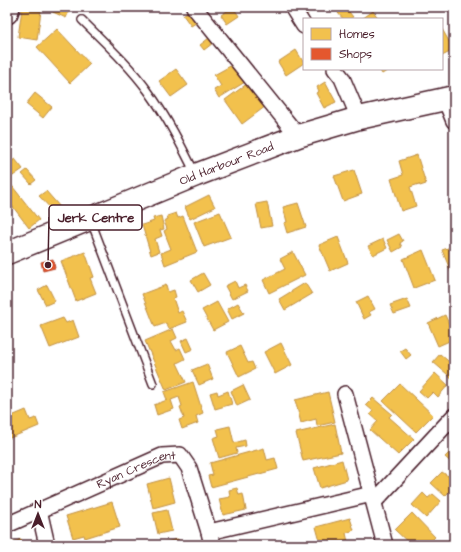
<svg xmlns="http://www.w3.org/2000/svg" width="461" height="552" font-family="'Architects Daughter',sans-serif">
<rect width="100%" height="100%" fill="#fff"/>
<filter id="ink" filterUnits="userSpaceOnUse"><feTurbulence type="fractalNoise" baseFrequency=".025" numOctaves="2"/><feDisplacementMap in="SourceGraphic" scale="8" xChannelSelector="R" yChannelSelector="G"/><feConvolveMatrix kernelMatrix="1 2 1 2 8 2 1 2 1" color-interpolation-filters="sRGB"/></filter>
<g filter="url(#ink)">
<!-- homes -->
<g fill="#f2c14e" stroke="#c09044">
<path d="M42,7H71L66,18Z"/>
<path d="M233,7L239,16L227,24L221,15Z"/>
<path d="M302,7H317L307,14Z"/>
<path d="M329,7H338L332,11Z"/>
<path d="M346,8L353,17L350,19H343L338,13Z"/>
<path d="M22,9L41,11L37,40L18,37Z"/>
<path d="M191,9L199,21L191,26L183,15Z"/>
<path d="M373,11L379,19H362Z"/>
<path d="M57,29L90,64L70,83L37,47Z"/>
<path d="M442,29L454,50L442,56Z"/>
<path d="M209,38L213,43L204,50L200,45Z"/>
<path d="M296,50L304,63L286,75L278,62Z"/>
<path d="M234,64L245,82L219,98L214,90L221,86L214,75Z"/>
<path d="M176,69L188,85L171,97L159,81Z"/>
<path d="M379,69H390L382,74Z"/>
<path d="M8,81L13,87L8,91L7,89Z"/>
<path d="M325,82L336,102L324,108L316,93L319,91L317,87Z"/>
<path d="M248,83L266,106L242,124L225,100Z"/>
<path d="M35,93L52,107L43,118L26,104Z"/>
<path d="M7,153L11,158L7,161Z"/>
<path d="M417,155L426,184L420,186L419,184L410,187L416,206L401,211L391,179L403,175L399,161Z"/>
<path d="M15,159L23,169L10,178L7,173V164Z"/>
<path d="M27,170L36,180L31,184L22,174Z"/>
<path d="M354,170L362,194L343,201L334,176Z"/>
<path d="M9,182L39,220L29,228L7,199V183Z"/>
<path d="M46,191L60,207L54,212L39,196Z"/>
<path d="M209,195L215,207L190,219L185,207Z"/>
<path d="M267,202L272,226L261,228L256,204Z"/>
<path d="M298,203L306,227L287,233L284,223L287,222L283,207Z"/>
<path d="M220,212L231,237L204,247L194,222Z"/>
<path d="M176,213L178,218L183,216L197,252L165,265L161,253L171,249L164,231L167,229L164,221L168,219L167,216Z"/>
<path d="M161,216L164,229L160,230L162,236L155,239L159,252L151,255L142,225L154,221L153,218Z"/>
<path d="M399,234L403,241L400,243L402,247L393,252L387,240Z"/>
<path d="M338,237L348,263L330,271L319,245Z"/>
<path d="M383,239L387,248L373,255L368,246Z"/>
<path d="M454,246V270L451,272L442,250Z"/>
<path d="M423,250L435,280L414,288L403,259Z"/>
<path d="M85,252L94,277L90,278L96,293L76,301L61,261Z"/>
<path d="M293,252L305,275L269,293L263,280L285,269L280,259Z"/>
<path d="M203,273L210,285L198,292L191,280Z"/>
<path d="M235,281L238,288L245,285L248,291L232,299L225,286Z"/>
<path d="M305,283L312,294L285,310L279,299Z"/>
<path d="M47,285L55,301L46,305L38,290Z"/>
<path d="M166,285L168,292L174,290L176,297L173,298L178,313L182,311L187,322L169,329L166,323L155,327L142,294Z"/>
<path d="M368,296L375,309L369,312L371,315L364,319L356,302Z"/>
<path d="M407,299L411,308L394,314L390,305Z"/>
<path d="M217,302L228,322L213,330L202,310Z"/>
<path d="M238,303L244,313L232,319L227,309Z"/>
<path d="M445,315L454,335V339L438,346L428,323Z"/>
<path d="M63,318L66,323L73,320L79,337L50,348L41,326Z"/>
<path d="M173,329L177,338L171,341L176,350L180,348L185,359L177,363L186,382L166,390L145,341Z"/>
<path d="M188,338L193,349L186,352L181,341Z"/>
<path d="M281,343L292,365L275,374L264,352Z"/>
<path d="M240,346L248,363L252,362L255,369L239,377L227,352Z"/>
<path d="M405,348L411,355L406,359L400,351Z"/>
<path d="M440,354L454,366V380L433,362Z"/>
<path d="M207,364L213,379L199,385L192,370Z"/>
<path d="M435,373L448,385L438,397L433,392L427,398L419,391Z"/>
<path d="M193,382L203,413L196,416L198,423L182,429L179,420L184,418L180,407L182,406L179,397L171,400L174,409L157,415L154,405L167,400L164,392Z"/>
<path d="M400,384L433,415L416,432L383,401Z"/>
<path d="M243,385L250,400L237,406L231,391Z"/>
<path d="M217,391L218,395L228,391L232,404L215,409L210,393Z"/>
<path d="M328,392L335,422L317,426L316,419L301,423L295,400Z"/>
<path d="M373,398L392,414L389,417L414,439L398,455L370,430L378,421L370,414L373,411L366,405Z"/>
<path d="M26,410L30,420L36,418L39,426L10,438L7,431V418Z"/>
<path d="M335,424L341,453L303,461L296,433Z"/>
<path d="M230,426L234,443L245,440L246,446L236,448L237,453L219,458L213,438L219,436L217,429Z"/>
<path d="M264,448L267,460L275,458L278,469L211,487L208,476L213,475L210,463Z"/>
<path d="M454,448V465L445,457Z"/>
<path d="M342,460L347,480L320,488L314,468Z"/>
<path d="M452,471L454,473V487L445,496L431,483L442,472L448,476Z"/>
<path d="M169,478L175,502L153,508L147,484Z"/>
<path d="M237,488L239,495L243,494L246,510L223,515L219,499L230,497L229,490Z"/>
<path d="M423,493L428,498L433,494L441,501L426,518L412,505Z"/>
<path d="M112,502L120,527L85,538L84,535L73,538L66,516Z"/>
<path d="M167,510L172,531L158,534L153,513Z"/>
<path d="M412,513L435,537L427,545H411L395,530Z"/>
<path d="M350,518L354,530L346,533L348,542L336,545H321L316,527Z"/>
<path d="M21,539L24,545H7Z"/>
<path d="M178,539L180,545H161V543Z"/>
<path d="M87,542L88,545H79L78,544Z"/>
</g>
<!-- shops -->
<path fill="#e4572e" stroke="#b6462d" d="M53,259L55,268L43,271L41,262Z"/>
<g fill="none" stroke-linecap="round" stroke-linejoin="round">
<!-- lane casing -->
<g stroke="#4a1f2b" stroke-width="10">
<g id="lane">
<path d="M82,20C105,43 129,65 148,91C167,117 181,145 195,173"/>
<path d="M91,221L153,384"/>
</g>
</g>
<!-- street casing -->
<g stroke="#4a1f2b" stroke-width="18">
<g id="street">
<path d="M194,7L298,136"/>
<path d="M292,7L304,26"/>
<path d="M335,69L342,78L359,118"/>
<path d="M445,99L454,121"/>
<path d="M345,394L385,545"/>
<path d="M374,502L454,416"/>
<path d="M39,510L47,545"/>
<path id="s1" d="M7,525L162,456L180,455L189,468L209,532L212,545"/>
<path d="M209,532L372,494"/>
</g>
</g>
<!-- secondary casing -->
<g stroke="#4a1f2b" stroke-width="24">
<path id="secondary" d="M7,13L9,7"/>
</g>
<!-- primary casing -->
<g stroke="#4a1f2b" stroke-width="25">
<g id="primary">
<path id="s2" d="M7,253L196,175L298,136L359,118L454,97"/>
</g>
</g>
<!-- lane -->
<use href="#lane" stroke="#fff" stroke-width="7"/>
<!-- street -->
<use href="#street" stroke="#fff" stroke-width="15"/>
<!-- secondary -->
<use href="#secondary" stroke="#fff" stroke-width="21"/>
<!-- primary -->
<use href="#primary" stroke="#fff" stroke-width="22"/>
</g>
</g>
<g text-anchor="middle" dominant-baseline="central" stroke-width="4" stroke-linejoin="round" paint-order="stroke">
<!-- street labels -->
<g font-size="12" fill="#4a1f2b" stroke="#fff">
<text stroke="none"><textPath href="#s2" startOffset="237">Old Harbour Road</textPath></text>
<text stroke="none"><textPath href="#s1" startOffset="141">Ryan Crescent</textPath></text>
</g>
</g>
<!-- callouts -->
<path fill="none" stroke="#4a1f2b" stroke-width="1.5" d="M48 265L49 217"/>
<circle fill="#4a1f2b" stroke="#fff" stroke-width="1.5" cx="48" cy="265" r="4"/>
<rect fill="#fff" stroke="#4a1f2b" stroke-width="1.5" x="49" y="205" width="93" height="25" rx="4"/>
<g font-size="13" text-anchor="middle" font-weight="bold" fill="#4a1f2b">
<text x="96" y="222">Jerk Centre</text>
</g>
<!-- margin -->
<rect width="461" height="552" fill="none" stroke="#fff" stroke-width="24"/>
<rect x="12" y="12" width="437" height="528" fill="none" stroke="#4a1f2b" stroke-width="1.5" filter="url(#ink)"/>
<!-- legend -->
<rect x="303" y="18" width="140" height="52" fill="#ffffff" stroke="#b7a5aa"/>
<rect x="311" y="28" width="20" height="12" fill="#f2c14e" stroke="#b7a5aa"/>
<text x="339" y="38" font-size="12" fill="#4a1f2b">Homes</text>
<rect x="311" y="48" width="20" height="12" fill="#e4572e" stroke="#b7a5aa"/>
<text x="339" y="58" font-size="12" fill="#4a1f2b">Shops</text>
<!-- north arrow -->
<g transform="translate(38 514)" stroke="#ffffff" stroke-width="3" paint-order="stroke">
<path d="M0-3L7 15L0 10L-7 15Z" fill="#4a1f2b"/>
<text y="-6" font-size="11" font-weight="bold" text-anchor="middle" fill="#4a1f2b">N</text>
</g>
</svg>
